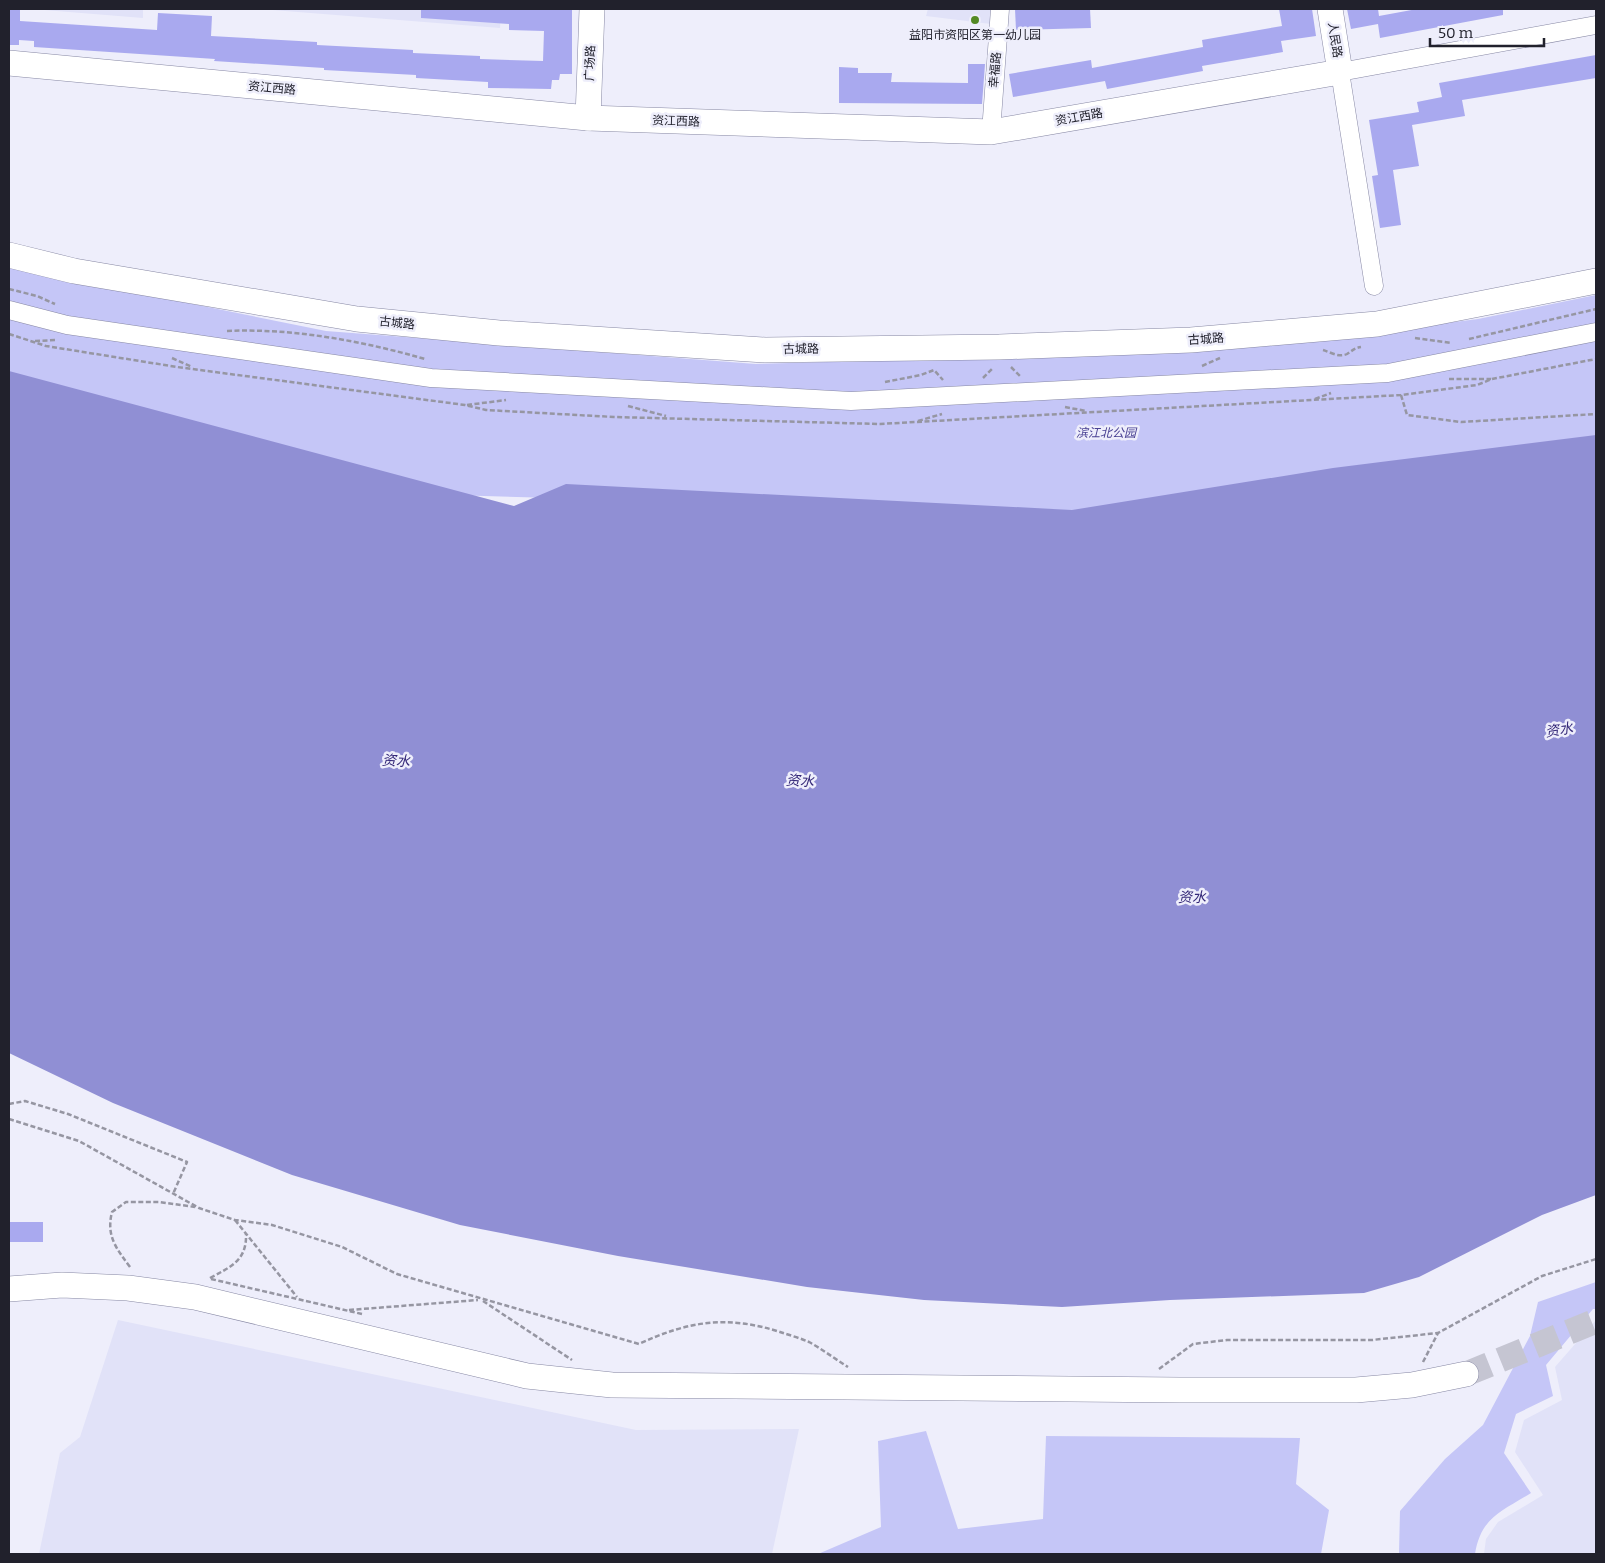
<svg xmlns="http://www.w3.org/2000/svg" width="1605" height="1563" font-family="Bitter,'Noto Sans SC',serif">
<rect width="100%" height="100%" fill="#eeeefb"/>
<!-- built -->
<g fill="#e1e2f8">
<path d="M32,9H143V18Z"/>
<path d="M260,9H501L500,28Z"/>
<path d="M928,9H993L991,24L926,16Z"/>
<path d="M118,1320L636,1430L799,1429L772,1554H39L60,1453L80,1437Z"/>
<path d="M1596,1320V1554H1484L1486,1539L1498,1522L1543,1495L1515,1452L1524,1420L1562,1400L1555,1367Z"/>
</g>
<!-- green -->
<g fill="#c5c6f7">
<path d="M9,267L326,331L756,364L938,359L1274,345L1478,319L1596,295V449L1108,514L379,493L9,380Z"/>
<path d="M1596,1282V1309H1593L1546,1365L1553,1396L1516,1414L1504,1453L1531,1493C1501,1512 1481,1517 1475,1554H1399L1400,1511L1445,1459L1483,1425L1530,1336L1538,1302Z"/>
<path d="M926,1431L958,1529L1043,1519L1046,1436L1300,1438L1296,1484L1329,1510L1321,1554H818L881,1527L878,1441Z"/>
</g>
<!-- water -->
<path fill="#908fd4" d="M9,371L514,506L566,484L1072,510L1333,468L1596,435V1195L1542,1215L1419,1277L1364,1293L1170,1300L1062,1307L924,1300L807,1287L618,1256L460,1225L292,1175L113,1103L9,1053Z"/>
<!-- building -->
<g fill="#a9a9ef">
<path d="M9,9H20V21L157,30L158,13L212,16L211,36L317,42V45L413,50V53L480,56V59L543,61L544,31L509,30V24L421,18V9H572V74H560L559,80H552L551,89L488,88V82L416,78V75L324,70V68L214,61L215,59L34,47V41L19,40V45H9Z"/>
<path d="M1015,9H1090L1091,28L1016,30Z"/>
<path d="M1279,9H1312L1316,36L1281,41L1283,52L1202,66L1203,71L1107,89L1105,81L1013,97L1009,74L1091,60L1092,68L1203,47L1202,40L1282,26Z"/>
<path d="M1347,9H1378L1379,16L1417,9H1503V15L1380,38L1378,24L1351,29Z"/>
<path d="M1596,55V78L1462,100L1465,116L1412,125L1419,166L1393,170L1401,225L1380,228L1372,176L1378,175L1369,120L1419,112L1417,102L1442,97L1439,83Z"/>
<path d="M968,64H985L982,104L839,103V67L858,68V73H892L891,82L968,83Z"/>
<rect x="9" y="1222" width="34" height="20"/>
</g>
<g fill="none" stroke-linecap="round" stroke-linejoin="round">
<!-- secondary-tunnel -->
<path stroke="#c5c5d2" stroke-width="25" stroke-dasharray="25 12" stroke-linecap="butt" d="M1466,1374L1596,1321"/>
<!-- street casing -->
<g stroke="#8788a4" stroke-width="19">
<g id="street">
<path d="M991,132L1000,9"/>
<path d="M1374,286L1340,72L1596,25"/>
<path d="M9,310L67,325L431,378L851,401L1388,373L1596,332"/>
</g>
</g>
<!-- secondary casing -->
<g stroke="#8788a4" stroke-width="26">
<g id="secondary">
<path d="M9,63L588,118L991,132L1340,72L1330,9"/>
<path d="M588,118L592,9"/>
<path d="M9,255L74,271L357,319L499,333L765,350L999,347L1191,340L1377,324L1596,281"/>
<path d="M9,1289L62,1285L128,1288L195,1297L527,1376L612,1385L1180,1390H1356L1412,1385L1466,1374"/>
</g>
</g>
<!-- path -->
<g stroke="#9696a2" stroke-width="2.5" stroke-dasharray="5 2.5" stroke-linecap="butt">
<path d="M9,289L37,296L55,304"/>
<path d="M227,331C293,328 362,341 425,359"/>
<path d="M9,334L46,346L177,367L465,405L486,410L614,417L880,424L1401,395L1477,385L1492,379L1596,359"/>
<path d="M1415,338L1452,343"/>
<path d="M1469,339L1596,309"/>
<path d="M35,341L57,340"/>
<path d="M1323,350C1330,352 1339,358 1347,354C1352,351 1354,348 1361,347"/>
<path d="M172,358L192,367"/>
<path d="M1202,366L1220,358"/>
<path d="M1011,367L1021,377"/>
<path d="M983,378L993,368"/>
<path d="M1449,379H1491"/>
<path d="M885,382L921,375L934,370L943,380"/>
<path d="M1401,395L1407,415L1461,422L1596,414"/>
<path d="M1315,399L1331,393"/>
<path d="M467,405L506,400"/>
<path d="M628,406L666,416"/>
<path d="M1065,407L1086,411"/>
<path d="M918,421L942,414"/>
<path d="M9,1104L25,1101L68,1114L187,1162L173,1194"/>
<path d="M9,1119L79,1141L199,1208L235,1220L272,1225L342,1247L397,1274L639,1344C688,1321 728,1315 780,1332C789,1335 800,1338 809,1342C822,1349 835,1359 848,1367"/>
<path d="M235,1220L297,1297"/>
<path d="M130,1267C116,1248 106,1236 112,1212L126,1202H159L195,1207"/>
<path d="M210,1278C230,1267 247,1261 246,1234"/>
<path d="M211,1279L362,1314"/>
<path d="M483,1301L572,1360"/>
<path d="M349,1310L478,1300"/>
<path d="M1423,1362L1438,1333L1542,1276L1596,1259"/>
<path d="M1159,1369L1193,1344L1227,1340H1372L1438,1333"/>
</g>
<!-- street -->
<use href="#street" stroke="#fff" stroke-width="18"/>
<!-- secondary -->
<use href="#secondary" stroke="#fff" stroke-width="25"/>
</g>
<!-- markers -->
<circle fill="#548a25" stroke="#eeeefb" stroke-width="2" cx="975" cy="20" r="5"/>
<g text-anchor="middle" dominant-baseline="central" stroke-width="5" stroke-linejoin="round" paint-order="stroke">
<!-- poi labels -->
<g font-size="12" fill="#21212c" stroke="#eeeefb">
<text x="975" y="35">益阳市资阳区第一幼儿园</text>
</g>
<!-- street labels -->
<g font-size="12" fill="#21212c" stroke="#eeeefb">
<text transform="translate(1335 40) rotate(81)">人民路</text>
<text transform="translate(590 63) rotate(-88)">广场路</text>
<text transform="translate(995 70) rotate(-85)">幸福路</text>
<text transform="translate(272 88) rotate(5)">资江西路</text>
<text transform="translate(1079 117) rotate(-10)">资江西路</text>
<text transform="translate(676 121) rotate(2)">资江西路</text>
<text transform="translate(397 323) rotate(6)">古城路</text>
<text transform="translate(1206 339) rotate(-4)">古城路</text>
<text transform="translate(801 349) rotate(-1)">古城路</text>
</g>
<!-- park labels -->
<g font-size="12" font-style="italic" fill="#494193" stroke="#eeeefb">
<text x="1106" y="433">滨江北公园</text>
</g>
<!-- water labels -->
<g font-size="14" font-style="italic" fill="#342878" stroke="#eeeefb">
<text transform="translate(1559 730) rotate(-9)">资水</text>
<text transform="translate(396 761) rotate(3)">资水</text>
<text transform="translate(800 781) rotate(3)">资水</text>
<text x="1192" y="897">资水</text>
</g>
</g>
<!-- border -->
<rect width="1605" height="1563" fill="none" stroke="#21212c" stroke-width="20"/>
<!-- scale -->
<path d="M1430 38v8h114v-8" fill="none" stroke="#21212c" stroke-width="2.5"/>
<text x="1438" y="38" font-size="15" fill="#21212c" stroke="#eeeefb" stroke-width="4" paint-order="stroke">50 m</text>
</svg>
